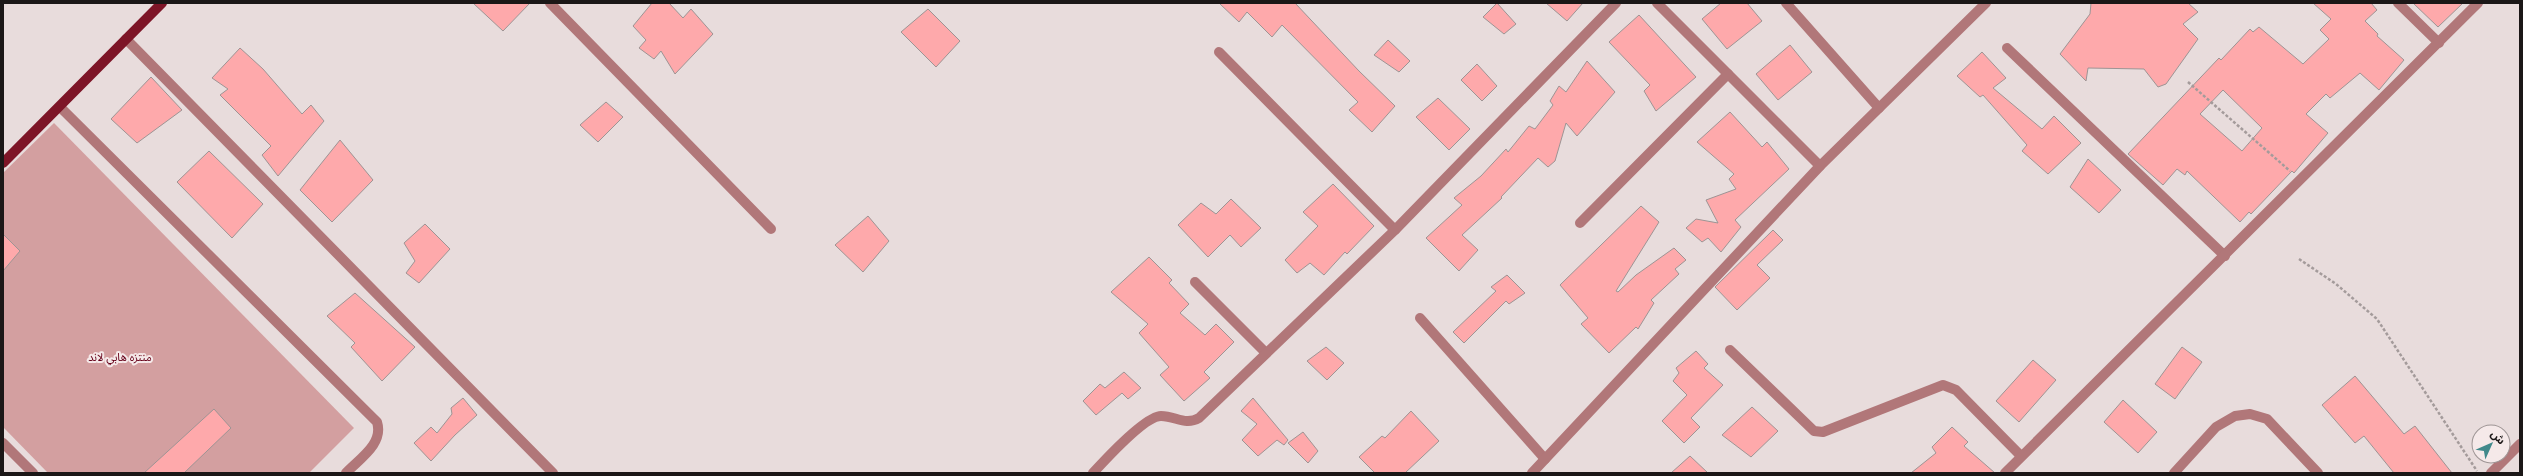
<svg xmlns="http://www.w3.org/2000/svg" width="2523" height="476" font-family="'Open Sans','Noto Sans Arabic',sans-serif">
<rect width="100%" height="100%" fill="#e8dcdc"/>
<!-- green -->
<path fill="#d39fa0" d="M54,123L354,428L309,473H48L3,427V173Z"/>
<!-- building -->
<g fill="#fea9ab" stroke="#9e9494" fill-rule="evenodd">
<path d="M473,3H530L503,31Z"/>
<path d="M652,3H669L683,18L691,9L713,34L675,74L661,51L654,59L639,48L646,40L633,26Z"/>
<path d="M1219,3H1295L1359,71L1395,106L1372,132L1349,110L1358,102L1282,25L1272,37L1247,12L1239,22Z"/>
<path d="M1497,3L1516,24L1504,34L1483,17Z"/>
<path d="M1546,3H1583L1567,21Z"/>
<path d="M1721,3H1747L1762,21L1727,49L1702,19Z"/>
<path d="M2091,3H2188L2198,12L2183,24L2198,39L2166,84L2158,87L2144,69L2088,68L2086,81L2060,54L2090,14Z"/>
<path d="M2313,3H2371L2377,10L2365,21L2378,34L2377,36L2404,60L2379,90L2360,73L2330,98L2326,94L2306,114L2328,133L2294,173L2292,171L2251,214L2249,212L2240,222L2187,171L2185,175L2177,169L2163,185L2128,154L2219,58L2221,60L2250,29L2253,32L2259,27L2303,64L2329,39L2320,30L2331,19ZM2223,90L2262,128L2242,151L2200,114Z"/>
<path d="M2413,3H2463L2438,27Z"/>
<path d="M928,9L960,41L936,67L901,32Z"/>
<path d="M1639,15L1696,77L1656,111L1644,91L1650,85L1609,42Z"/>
<path d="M1388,40L1410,61L1399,72L1374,55Z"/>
<path d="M1790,45L1812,72L1778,100L1756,74Z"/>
<path d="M240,48L263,69L302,114L311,105L324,121L278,176L262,155L271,146L220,95L228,89L212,78Z"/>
<path d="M1982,52L2006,78L1993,88L2042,129L2054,116L2081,143L2048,174L2022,151L2027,145L1983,95L1980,97L1957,76Z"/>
<path d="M1587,61L1615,92L1577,136L1566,123L1555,161L1548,167L1538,158L1501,197L1502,198L1462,235L1478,250L1459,271L1426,238L1462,205L1454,198L1481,176L1506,149L1508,152L1529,126L1535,129L1553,105L1550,101L1559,86L1566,92Z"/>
<path d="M1477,64L1497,86L1482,101L1461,80Z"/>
<path d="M151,77L182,110L137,143L111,119Z"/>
<path d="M1438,98L1470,129L1449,150L1416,117Z"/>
<path d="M606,102L623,117L598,142L580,125Z"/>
<path d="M1730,112L1762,147L1767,142L1789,169L1735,220L1741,227L1721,252L1708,238L1702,242L1686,228L1696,219L1718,223L1706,200L1736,189L1729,179L1734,174L1697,142Z"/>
<path d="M340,140L373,180L332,222L300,190Z"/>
<path d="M209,151L263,204L232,238L177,182Z"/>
<path d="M2088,159L2121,190L2099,213L2070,187Z"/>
<path d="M1333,184L1374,226L1347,254L1345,252L1324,275L1310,263L1297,273L1285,260L1318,226L1303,212Z"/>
<path d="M1231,199L1261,228L1241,247L1230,235L1208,257L1178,225L1201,203L1216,214Z"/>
<path d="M1641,206L1659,222L1616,291L1618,292L1636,275L1674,248L1686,260L1675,269L1679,274L1651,300L1654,303L1638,329L1636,327L1609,353L1581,324L1588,318L1560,285Z"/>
<path d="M868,216L889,241L863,272L835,245Z"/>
<path d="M425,224L450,249L419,283L406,273L415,261L404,243Z"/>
<path d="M1773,230L1783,240L1757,265L1770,278L1737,310L1715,287Z"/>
<path d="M3,234L20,251L3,271Z"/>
<path d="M1149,257L1172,280L1169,283L1189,304L1180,313L1205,335L1216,324L1234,342L1204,372L1210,378L1184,401L1160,375L1169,367L1139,333L1148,324L1111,292Z"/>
<path d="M1507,275L1525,293L1509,304L1506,301L1464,343L1453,332L1496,291L1491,287Z"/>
<path d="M355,293L415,347L382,381L351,347L355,343L327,316Z"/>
<path d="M1326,347L1344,363L1327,380L1307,361Z"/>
<path d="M2182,347L2202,362L2175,399L2155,384Z"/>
<path d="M1696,351L1708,364L1704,368L1723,385L1691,418L1700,427L1684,443L1662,421L1687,395L1673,381L1679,373L1676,368Z"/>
<path d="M2033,360L2056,380L2019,422L1996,401Z"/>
<path d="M1124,372L1141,388L1128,399L1122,393L1096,415L1083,401L1100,384L1105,388Z"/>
<path d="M2355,376L2404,434L2415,426L2452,473H2394L2364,436L2355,443L2322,405Z"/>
<path d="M463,398L477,415L455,435L431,461L414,443L431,427L437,433L452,414L451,408Z"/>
<path d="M1253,398L1288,440L1284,445L1277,440L1258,456L1242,440L1257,424L1241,411Z"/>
<path d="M2123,400L2157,432L2138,453L2104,422Z"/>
<path d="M1752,407L1778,431L1751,457L1722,435Z"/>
<path d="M214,409L231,428L184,473H144Z"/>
<path d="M1411,411L1439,441L1405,473H1375L1359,457L1382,436L1385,438Z"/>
<path d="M1952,427L1968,442L1964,446L1995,473H1911L1936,453L1932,447Z"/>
<path d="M1303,432L1318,451L1308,463L1288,443Z"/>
<path d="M1690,456L1708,473H1671Z"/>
</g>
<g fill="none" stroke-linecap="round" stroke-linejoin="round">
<!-- path -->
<g stroke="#a49b9b" stroke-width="2.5" stroke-dasharray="3 2" stroke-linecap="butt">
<path d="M2188,82L2290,171"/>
<path d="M2299,259L2336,284L2377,319L2477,471"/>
</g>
<!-- minor -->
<g stroke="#b17779" stroke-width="10">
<path d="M550,3L771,229"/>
<path d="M1657,3L1820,166"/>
<path d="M1786,3L1879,108"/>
<path d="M2398,3L2439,43"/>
<path d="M126,39L553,473"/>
<path d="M2007,48L2225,256"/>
<path d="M1219,52L1395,230"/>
<path d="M60,107L377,422C384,444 359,459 346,473"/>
<path d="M1580,223L1728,74"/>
<path d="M1195,282L1266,353"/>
<path d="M1420,318L1545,459"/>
<path d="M1730,350L1814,431L1823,432L1943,385L1956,390L2021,456"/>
<path d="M3,443L33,473"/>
<path d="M1093,473C1104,461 1145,416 1161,416C1176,416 1185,426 1199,418L1395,230L1616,3"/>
<path d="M1532,473L1820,166L1986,3"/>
<path d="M2005,473L2478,3"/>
<path d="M2174,473L2216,427L2235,416L2250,414L2267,419L2318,473"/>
<path d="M2491,473L2520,444"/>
</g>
<!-- major -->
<path stroke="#7d1527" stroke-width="10" d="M3,163L162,3"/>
</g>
<g text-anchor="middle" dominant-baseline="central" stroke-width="4" stroke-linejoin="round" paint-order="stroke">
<!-- park labels -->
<g font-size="11" fill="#660019" stroke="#f5e9e9">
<text x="120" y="356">منتزه هابي لاند</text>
</g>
</g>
<!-- border -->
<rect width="2523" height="476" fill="none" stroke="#1b1717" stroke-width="8"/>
<!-- north arrow -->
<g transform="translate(2491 444) rotate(45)"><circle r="19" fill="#f5e9e9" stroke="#9e9595"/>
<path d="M0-3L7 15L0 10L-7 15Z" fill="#41898b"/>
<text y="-6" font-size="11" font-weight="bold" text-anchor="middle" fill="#1b1717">ش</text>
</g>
</svg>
